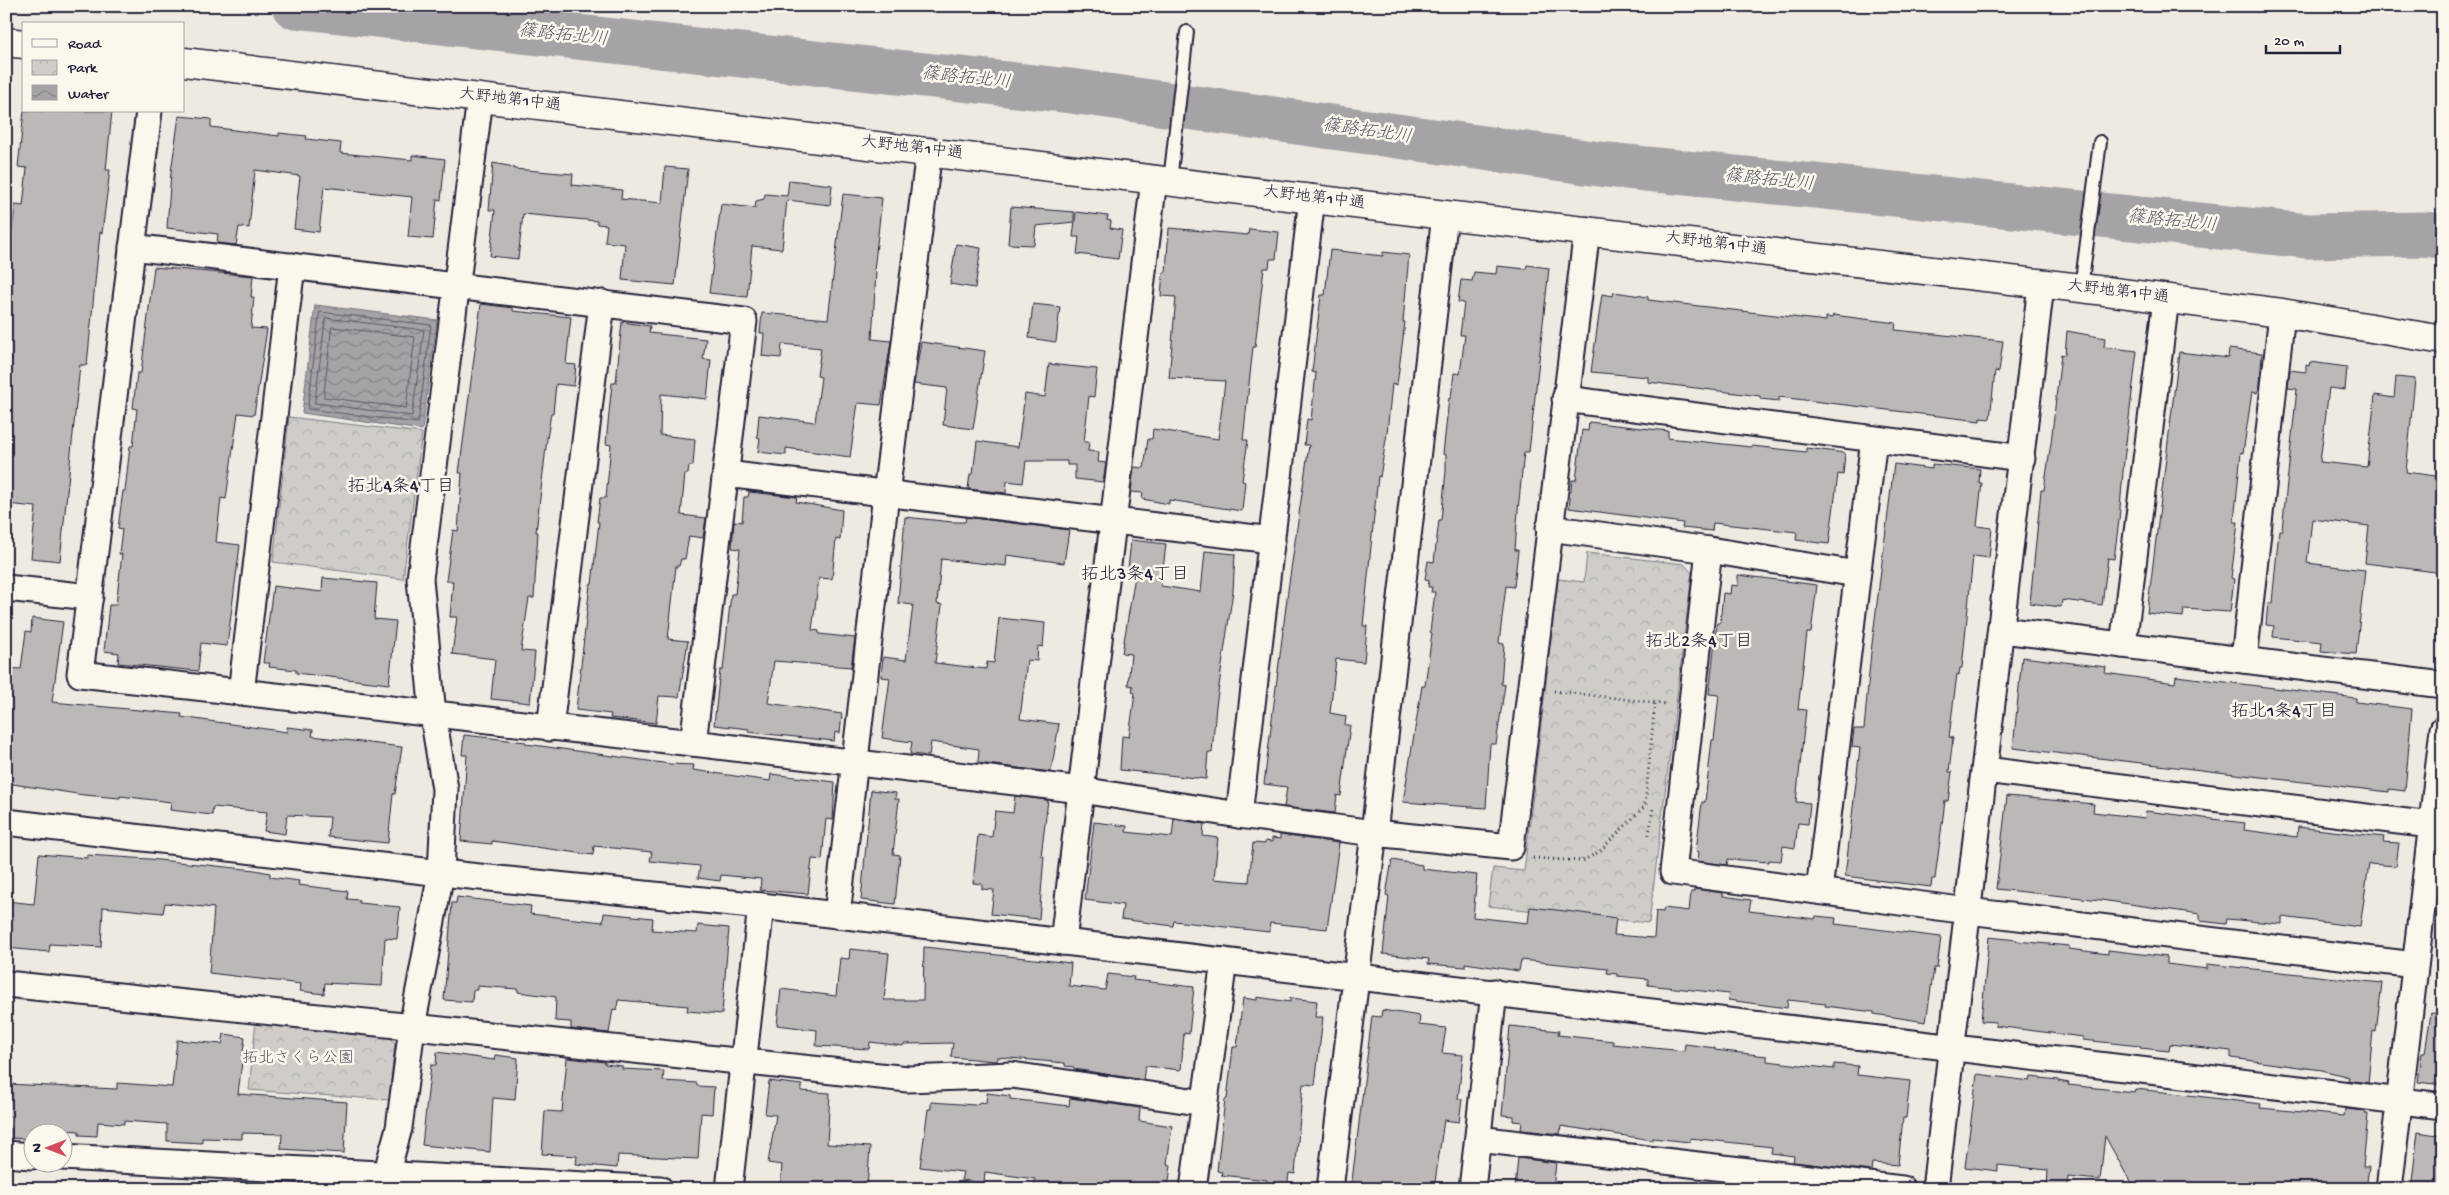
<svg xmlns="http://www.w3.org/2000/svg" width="2449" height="1195" font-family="'Gochi Hand','Klee One',sans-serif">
<defs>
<pattern id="park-crowns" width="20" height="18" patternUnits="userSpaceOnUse" patternTransform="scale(1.25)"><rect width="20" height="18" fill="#d0cdc9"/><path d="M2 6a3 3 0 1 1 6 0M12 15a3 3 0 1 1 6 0" fill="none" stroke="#b2b0ae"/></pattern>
<pattern id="water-waves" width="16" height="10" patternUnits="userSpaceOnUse" patternTransform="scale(1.25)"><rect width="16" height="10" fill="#a6a3a7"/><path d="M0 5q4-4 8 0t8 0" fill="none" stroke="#878489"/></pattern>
</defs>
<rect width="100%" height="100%" fill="#eeeae2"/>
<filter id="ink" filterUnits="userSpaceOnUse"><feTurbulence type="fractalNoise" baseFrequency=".02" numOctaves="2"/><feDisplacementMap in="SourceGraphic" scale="10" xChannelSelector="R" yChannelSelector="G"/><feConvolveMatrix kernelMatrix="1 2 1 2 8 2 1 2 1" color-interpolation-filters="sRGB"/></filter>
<g filter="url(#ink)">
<!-- park -->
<g fill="url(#park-crowns)" stroke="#797882">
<path d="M289,417L422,433L403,579L273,562Z"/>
<path d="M1587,553L1684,564L1692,573L1649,923L1488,906L1493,868L1524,871L1558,579L1584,582Z"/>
<path d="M256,1021L386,1033L395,1043L389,1100L249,1090Z"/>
</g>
<!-- water -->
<path fill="url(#water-waves)" stroke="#716f7c" d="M315,305L437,320L422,430L302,413Z"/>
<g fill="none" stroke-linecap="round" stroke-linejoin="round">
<!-- shore -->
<g stroke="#575666" stroke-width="1">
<path d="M320,312L431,325L418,423L308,409Z"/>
<path d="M326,318L424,330L412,416L315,403Z"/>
<path d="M332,327L415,337L406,408L324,397Z"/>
</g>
<!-- river -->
<path stroke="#a6a3a7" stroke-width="45" d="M294,6L1071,91L1607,165L2308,236L2423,234L2443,236"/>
</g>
<!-- building -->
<g fill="#bcb8b8" stroke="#22223b">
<path d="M24,111H112L106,170H110L102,233L100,232L87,365H80L60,561L31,558L36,507L6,504V288L15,205L23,206L27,168L18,167Z"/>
<path d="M179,116L211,119V127L279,136V133L307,136L306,139L341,143L340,153L412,160V155L445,159L441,200L437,199L433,239L408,237L412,197L324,187L319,232L294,229L300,176L255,170L249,228L239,227L236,245L217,243L218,234L167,228L171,172Z"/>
<path d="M493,163L514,167V169L573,174L572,185L622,190L621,199L662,203L665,167L688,169L675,285L622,280L625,244L605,242L607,225L597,224V221L523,214L518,259L490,256L495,210H489Z"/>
<path d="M789,180L832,185L830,205L787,200L782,249L752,246L747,297L709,293L721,204L755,208L756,201L764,199L765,194L787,196Z"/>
<path d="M843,194L882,198L874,271L876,272L872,339L891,341L881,405L858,403L850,457L786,448V455L758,452L760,438L757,437L759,415L815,422L821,377L817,376L821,348L782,344L781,358L762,356L764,333H760L762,313L828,319Z"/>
<path d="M1011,207L1074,212V222L1036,226L1034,245L1008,244Z"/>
<path d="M1076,212L1108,216L1107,220L1111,221L1110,228L1122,230L1118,259L1077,254L1079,237H1073Z"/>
<path d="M1169,228L1248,235L1249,229L1279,232L1276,259H1270L1269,268H1264L1255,347H1253L1243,440H1248L1242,481L1245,482L1242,511L1169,500V504L1142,499L1143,493L1131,492L1134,467L1144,468L1148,439H1152L1153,429L1218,439L1225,381L1169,378L1176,297L1161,296L1163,272H1166Z"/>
<path d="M956,244L981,248L975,288L950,284Z"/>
<path d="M1330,250L1383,256V252L1409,255L1403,322H1405L1397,385L1392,384L1387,433L1380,477L1378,476L1363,626H1367L1364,662L1336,659L1330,713L1346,716L1345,725H1350L1341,796L1337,795L1335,813L1284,807L1287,787L1264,784L1288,590L1309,445H1304L1307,419L1311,420L1316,373L1312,372L1321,295H1325Z"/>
<path d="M1527,265L1549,268L1529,452H1524L1518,510L1515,550H1518L1514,587L1506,586L1499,643L1504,644L1501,684L1505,685L1496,744H1490L1486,808L1403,802L1422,686H1425L1432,633L1430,632L1435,592H1431L1432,587H1428L1429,580L1425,579L1428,561L1434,562L1439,520H1441L1446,471V455L1443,454L1449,398H1451L1454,373L1460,374L1465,335H1460L1464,303L1458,302L1461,280L1472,281L1474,272L1496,274L1497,266L1526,269Z"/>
<path d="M154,267L253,276L251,297H254L251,328L267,329L254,415L238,413L226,499L221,498L216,542L240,545L227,646L201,643L198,671L118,663L119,653L104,651L109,605H116L122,554H119L122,529L118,528L123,491H125L130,446H133L137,409L133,408L137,373H141Z"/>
<path d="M1614,292L1648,297V300L1826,321V317L1832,318L1833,315L1896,323L1895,330L2003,341L1999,372L1995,371L1990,419L1980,418V421L1779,397V401L1760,399V396L1648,382V377L1591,372L1602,294L1613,296Z"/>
<path d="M481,304L513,308V311L571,317L566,364L576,365L574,386L556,384L553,413H551L547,439L536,532H538L534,598H529L521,651L535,652L530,703L491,699L495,659L452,654L457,617H450L453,581H446L453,530L458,531L462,473H459Z"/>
<path d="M1033,304L1060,307L1056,342L1029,338Z"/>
<path d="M622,322L650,326L649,333L706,339L703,359L711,360L707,399L661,394L660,435L695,439L693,466H689L688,474H685L681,515L706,518L703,538L689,536L685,559H681L679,566H676L668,639L688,641L679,697L659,696L656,723L610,718L611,714L576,710L590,584H592L599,522H597L600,498H606L611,445L606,444L612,383H616Z"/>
<path d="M2067,331L2105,338L2104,347L2137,351L2124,460L2119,520L2114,559L2108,558L2102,605L2062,600L2061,607L2030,603L2041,490H2044L2051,443L2061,354L2065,355Z"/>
<path d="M921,342L985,351L973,429L943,425L947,388L914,384Z"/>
<path d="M2229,349L2262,353L2260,385L2257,393L2252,392L2243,453L2241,452L2234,522H2238L2231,578L2234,579L2230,612L2184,609L2183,617L2147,613L2179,352L2228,358Z"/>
<path d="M2310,362L2347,367L2345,390L2329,388L2320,462L2367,467L2375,395L2394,398L2396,377L2415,379L2406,472L2443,477V573L2365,563L2369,526L2312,519L2307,563L2365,570L2356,654L2321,651L2322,642L2273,637L2274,626L2266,625L2268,603H2272L2279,530H2282L2297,389L2288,388L2290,370L2306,372V365L2309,366Z"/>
<path d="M1049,364L1097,369L1094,397L1089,396L1084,442H1089L1088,451L1099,452L1098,462L1106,463L1103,482L1075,479V465H1067V461H1026L1023,483L1007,481L1006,493L968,489L970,474H973L977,441L1018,447L1025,394L1045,397Z"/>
<path d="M1589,422L1668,431V438L1751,447L1752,446L1806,452V448L1845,453L1843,475L1838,474L1829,544L1796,540L1797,532L1713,523L1712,531L1682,528L1683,523L1569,508L1572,480H1576L1582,430L1588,431Z"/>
<path d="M1894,464L1932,469V464L1980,469L1979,483H1982L1977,526L1992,528L1989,558L1973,556L1962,668H1960L1959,675L1957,674L1949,737L1953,738L1949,772H1952L1948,801H1945L1935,879H1932L1931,887L1845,876L1860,748L1852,747L1854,729H1864L1871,652Z"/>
<path d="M749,492L797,497L796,502L842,510L840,540L836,539L832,579L819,578L812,630L819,631V634L855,638L851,667L774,661L768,703L842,714L840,733L835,732L834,741L748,732L749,729L714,725L720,670H723L731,594H735L740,549L732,548L734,521L742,522L744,497H748Z"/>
<path d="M905,517L952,522H965L966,517L1069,530L1064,563L1007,555L1006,566L941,559L937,604L942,605L935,663L986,669L987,662L994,663L999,618L1045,623L1043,647L1038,646L1037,661L1027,660L1020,719L1059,724L1051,772L978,763L979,749L931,742L929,756L910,754L912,742L882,738L890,678L881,677L883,657L906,660L913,605L898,603Z"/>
<path d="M1131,540L1166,544L1161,586L1201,592L1205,551L1235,554L1233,591L1216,706L1212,753L1208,752L1206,779L1120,770L1122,736L1129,737L1135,693L1132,692L1133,686L1128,685L1131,654L1122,653L1136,570L1128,569Z"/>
<path d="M1738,575L1817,585L1811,633H1807L1798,709L1806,710L1796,802L1810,803L1808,824L1798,823L1795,848L1783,846L1781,861L1769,860V862L1728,859L1727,865L1698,861L1699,852L1696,851L1702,802H1705L1712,740H1714L1719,695L1709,694L1717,623H1720L1723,593L1730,594L1731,585L1738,586Z"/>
<path d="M323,578L377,583L374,619L396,621L389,684L296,673V670L269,667L270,663H263L273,586L322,592Z"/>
<path d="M32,618L63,622L52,702L182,714L181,717L287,732V727L313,730L312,736L402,747L395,794H393L388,843L328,837L330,817L287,815L285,834L264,831L267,812L213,807L212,815L170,810L171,802L120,796V798L84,795L6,783V668L21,669L26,631L31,632Z"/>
<path d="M2022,657L2106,667L2105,673L2175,683L2176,676L2356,698V702L2412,709L2405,791L2389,789V792L2013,748Z"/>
<path d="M464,735L526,742V744L670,764L694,765L693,770L770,781L771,774L835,782L833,820L826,819L822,860L812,859L808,894L760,890L761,879L721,875L720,881L698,878L700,866L650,861L652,852L594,846L593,855L492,841V844L461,841L467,755H462Z"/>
<path d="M871,790L896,793L895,799H899L893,854L900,855L895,904L861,900Z"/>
<path d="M1015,796L1048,800L1041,856H1044L1039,919L991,914L994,890L982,889V884L973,883L978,835L992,837L995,811L1013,813Z"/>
<path d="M2007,796L2094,804L2093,812L2145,818L2146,811L2245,823L2244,830L2297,837L2298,827L2384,837L2383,842L2399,843L2396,866L2369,864L2360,927L2282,917V924L2227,919L2226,924L2200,921V914L2101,900L1996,889Z"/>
<path d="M1174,819L1204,824L1203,836L1218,838L1214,879L1249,882L1253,843L1265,844V841L1272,842V838L1280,839V835L1339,843L1327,929L1270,923L1269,932L1174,921L1173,926L1121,919L1123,905L1085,900L1094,822L1127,826L1126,832L1172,837Z"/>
<path d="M39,854L87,858V855L149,859L255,870L270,873V877L299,881L298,885L348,891L347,899L359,900V903L400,907L397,939L385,938L382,986L325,983L324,994L300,991L301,984L209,973L214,908L165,903L163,913L103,907L101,947L50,944L49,952L6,948V901L34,904Z"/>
<path d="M1392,860L1422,865V869L1477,875L1473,917L1528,923L1530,907L1574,912L1616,918L1614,935L1654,938L1656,911L1663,912L1664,908L1689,911L1691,892H1694V889L1723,893V896L1751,900L1749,911L1815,919L1816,916L1836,918L1835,924L1941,937L1937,968H1934L1926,1022L1874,1014V1012L1825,1006L1826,1004L1788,1000L1787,1008L1728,1000L1729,994L1648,985V979L1617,976V974L1607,973L1608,969L1521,960L1519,971L1465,963V967L1428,964L1429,959L1383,954L1389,896L1386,895Z"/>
<path d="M457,897L531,906L530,914L603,922L604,913L653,918L652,930L697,933L698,925L729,928L722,1014L687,1011L688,1006L618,1000L617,1010L613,1009L609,1033L571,1029V1022L555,1021L556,997L518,992V989L477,986V990H473L472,1002L444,1000L452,903H456Z"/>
<path d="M1989,937L2017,940V941L2069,946V949L2108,954V950L2167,957V964L2207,969V964L2382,983L2376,1032L2373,1031L2368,1083L2348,1080L2349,1077L2322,1070L2231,1058V1051L2170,1044L2169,1051L2140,1048V1046L2083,1040V1037L1995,1026L1996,1022L1981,1021Z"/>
<path d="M924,947L1071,963L1069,986L1105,990L1108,974L1134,977L1133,980L1194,987L1189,1034L1184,1033L1181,1070L1145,1066L1143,1080L1074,1069V1067L1065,1066V1063L998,1057L997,1061H995L951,1057L953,1043L904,1044L903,1046L870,1042L869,1049L816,1046L817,1030L777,1025L781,989L836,996L840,958L849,959L850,949L889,953L884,1000H923Z"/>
<path d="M1257,997L1290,1002V998L1317,1001L1315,1017H1323L1315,1085L1303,1084L1295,1174L1289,1173L1287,1189H1266L1267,1180L1221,1175L1222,1172L1217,1171L1225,1099H1227L1233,1047H1237L1243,998L1257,1000Z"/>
<path d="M1382,1010L1420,1016L1419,1025L1446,1028L1442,1053L1463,1055L1458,1099H1462L1459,1122L1444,1120L1434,1189H1351L1372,1016L1381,1017Z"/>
<path d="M2431,1013L2443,1014V1085L2418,1082L2422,1053H2425Z"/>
<path d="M1510,1026L1559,1031L1558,1035L1613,1041V1044L1684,1051L1685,1044L1715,1048V1050L1767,1056V1061L1834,1069V1064L1858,1066L1857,1075L1910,1081L1906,1118H1903L1898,1165L1872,1163L1871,1171L1793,1162L1794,1156L1771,1153L1772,1147L1690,1138V1142L1652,1138V1140L1561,1126L1560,1134L1521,1130L1522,1122L1513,1121V1116L1502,1115Z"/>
<path d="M224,1034L245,1037L238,1094L347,1102L344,1153L281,1149L282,1134L242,1133V1139L202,1138V1143L167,1141V1124L124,1121V1124L98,1122L97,1136L79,1135V1131L31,1128L30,1139L10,1138L11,1116H6V1084L117,1089V1083L172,1087L177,1040L222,1044Z"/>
<path d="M437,1052L494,1060L495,1055L518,1058L515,1100L493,1098L490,1152L422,1145L431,1065H436Z"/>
<path d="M567,1058L605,1062V1064L622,1066V1069L664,1071L663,1081L697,1083V1086L714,1087L712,1114L701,1113L698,1159L618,1155L617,1168L576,1164L577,1156L542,1154L545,1111L562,1112Z"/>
<path d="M1977,1074L2030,1081L2031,1077L2058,1080V1081L2069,1083L2068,1085L2134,1092L2135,1089L2164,1092L2261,1104L2260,1108L2344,1116L2345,1109L2365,1111V1114H2368L2363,1167H2369L2366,1189H2171L2131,1183L2105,1136L2100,1180L2068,1177L2067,1189H2047L2048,1170L1998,1165V1171L1965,1167Z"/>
<path d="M769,1081L802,1085L801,1091L830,1093L827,1144L870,1147L867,1189H780L782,1165L768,1163L776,1115L765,1114Z"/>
<path d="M987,1093L1010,1096V1099L1069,1106L1070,1098L1140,1108L1139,1121L1172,1126L1167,1164L1171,1165L1168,1189H1034L1035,1179L985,1172L984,1183L961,1180L963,1172L920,1167L928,1109H931V1102L975,1105L980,1102L986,1103Z"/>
<path d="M2418,1132L2443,1136V1189H2411Z"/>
<path d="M1518,1158L1556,1163L1553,1189H1515Z"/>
</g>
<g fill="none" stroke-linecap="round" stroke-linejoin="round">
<!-- service casing -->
<g stroke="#22223b" stroke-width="16">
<g id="service">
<path d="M1170,181L1187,32"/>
<path d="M2081,288L2100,142"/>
</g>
</g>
<!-- minor casing -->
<g stroke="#22223b" stroke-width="29">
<g id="minor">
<path d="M149,111L80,674L693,743L1081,790L1239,815L1374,833L1511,847L1587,230"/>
<path d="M132,247L744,321L693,743"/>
<path d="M1565,399L2022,458"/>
<path d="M726,474L1272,540"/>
<path d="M1549,528L1709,550L1857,574"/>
<path d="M1709,550L1673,872L1968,911L2415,965"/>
<path d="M6,588L90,597"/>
<path d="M2002,630L2443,685"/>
<path d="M2123,645L2166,299"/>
<path d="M2244,660L2282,313"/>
<path d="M241,693L292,266"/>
<path d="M550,728L602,303"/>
<path d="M1985,770L2431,825"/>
<path d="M1239,815L1312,198"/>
<path d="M6,822L441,873L761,906L2443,1106"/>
<path d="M1819,891L1874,439"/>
<path d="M837,915L886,494L929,151"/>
<path d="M1063,942L1154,179"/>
<path d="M6,984L908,1079L1012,1075L1205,1103"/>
<path d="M1478,1139L1902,1189"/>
<path d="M6,1154L32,1156"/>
<path d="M62,1157L660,1189"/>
<path d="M382,1189L399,1128L412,1027L441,873L445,789L433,715L420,579L480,98"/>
<path d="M729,1189L761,906"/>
<path d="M1193,1189L1224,961"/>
<path d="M1330,1189L1374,833L1445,215"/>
<path d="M1472,1189L1494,992"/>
<path d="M1935,1189L2041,285"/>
<path d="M2389,1189L2443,729"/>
</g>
</g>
<!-- tertiary casing -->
<g stroke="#22223b" stroke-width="31">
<g id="tertiary">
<path d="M6,42L24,44"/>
<path d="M184,62L1445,215L2081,288L2282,313L2443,340"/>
</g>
</g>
<!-- path -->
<g stroke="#22223b" stroke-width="3" stroke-dasharray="1 4" stroke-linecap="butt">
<path d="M1554,691L1667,704"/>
<path d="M1649,835L1653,808"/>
<path d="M1533,858L1582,861L1599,852L1645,806L1655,702"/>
</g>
<!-- service -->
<use href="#service" stroke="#fbf7ec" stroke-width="12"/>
<!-- minor -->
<use href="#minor" stroke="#fbf7ec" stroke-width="25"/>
<!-- tertiary -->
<use href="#tertiary" stroke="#fbf7ec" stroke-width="28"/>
</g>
</g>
<g text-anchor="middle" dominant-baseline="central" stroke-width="5" stroke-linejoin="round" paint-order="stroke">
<!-- street labels -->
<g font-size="16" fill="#22223b" stroke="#fbf7ec">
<text transform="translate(510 101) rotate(7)">大野地第1中通</text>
<text transform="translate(912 149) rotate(7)">大野地第1中通</text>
<text transform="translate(1314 199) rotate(7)">大野地第1中通</text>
<text transform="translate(1716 245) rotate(7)">大野地第1中通</text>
<text transform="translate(2118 293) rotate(7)">大野地第1中通</text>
</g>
<!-- park labels -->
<g font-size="16" fill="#565566" stroke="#fbf7ec">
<text x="298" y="1059">拓北さくら公園</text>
</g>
<!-- water labels -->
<g font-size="18" font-style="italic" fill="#575666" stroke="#fbf7ec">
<text transform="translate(563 36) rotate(6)">篠路拓北川</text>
<text transform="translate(966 79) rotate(6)">篠路拓北川</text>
<text transform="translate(1367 132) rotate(8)">篠路拓北川</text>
<text transform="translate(1769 181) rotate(6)">篠路拓北川</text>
<text transform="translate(2172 222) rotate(6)">篠路拓北川</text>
</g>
<!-- neighbourhood labels -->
<g font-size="18" fill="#22223b" stroke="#fbf7ec">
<text x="401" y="487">拓北4条4丁目</text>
<text x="1135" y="575">拓北3条4丁目</text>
<text x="1699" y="642">拓北2条4丁目</text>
<text x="2284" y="712">拓北1条4丁目</text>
</g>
</g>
<!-- margin -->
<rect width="2449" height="1195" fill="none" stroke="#fbf7ec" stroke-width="25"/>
<rect x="12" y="12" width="2424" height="1170" fill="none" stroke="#22223b" stroke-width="2" filter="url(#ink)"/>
<!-- legend -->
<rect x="22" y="22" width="162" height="90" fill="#fbf7ec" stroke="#a4a2a5"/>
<rect x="32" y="39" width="25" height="8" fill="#fbf7ec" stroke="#a4a2a5"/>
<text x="68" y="48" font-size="15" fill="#22223b">Road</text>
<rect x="32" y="60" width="25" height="15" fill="url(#park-crowns)" stroke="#a4a2a5"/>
<text x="68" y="72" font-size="15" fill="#22223b">Park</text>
<rect x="32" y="85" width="25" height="15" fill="url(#water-waves)" stroke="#a4a2a5"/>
<text x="68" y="98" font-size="15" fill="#22223b">Water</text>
<!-- north arrow -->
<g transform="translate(48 1148) rotate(270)"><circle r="24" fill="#fbf7ec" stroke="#a4a2a5"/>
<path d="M0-4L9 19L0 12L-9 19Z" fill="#d1495b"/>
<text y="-8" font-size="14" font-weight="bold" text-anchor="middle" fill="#22223b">N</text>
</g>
<!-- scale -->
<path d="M2266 45v8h74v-8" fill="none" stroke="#22223b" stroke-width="2.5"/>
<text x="2274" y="45" font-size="15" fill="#22223b" stroke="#fbf7ec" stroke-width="4" paint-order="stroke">20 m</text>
</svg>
